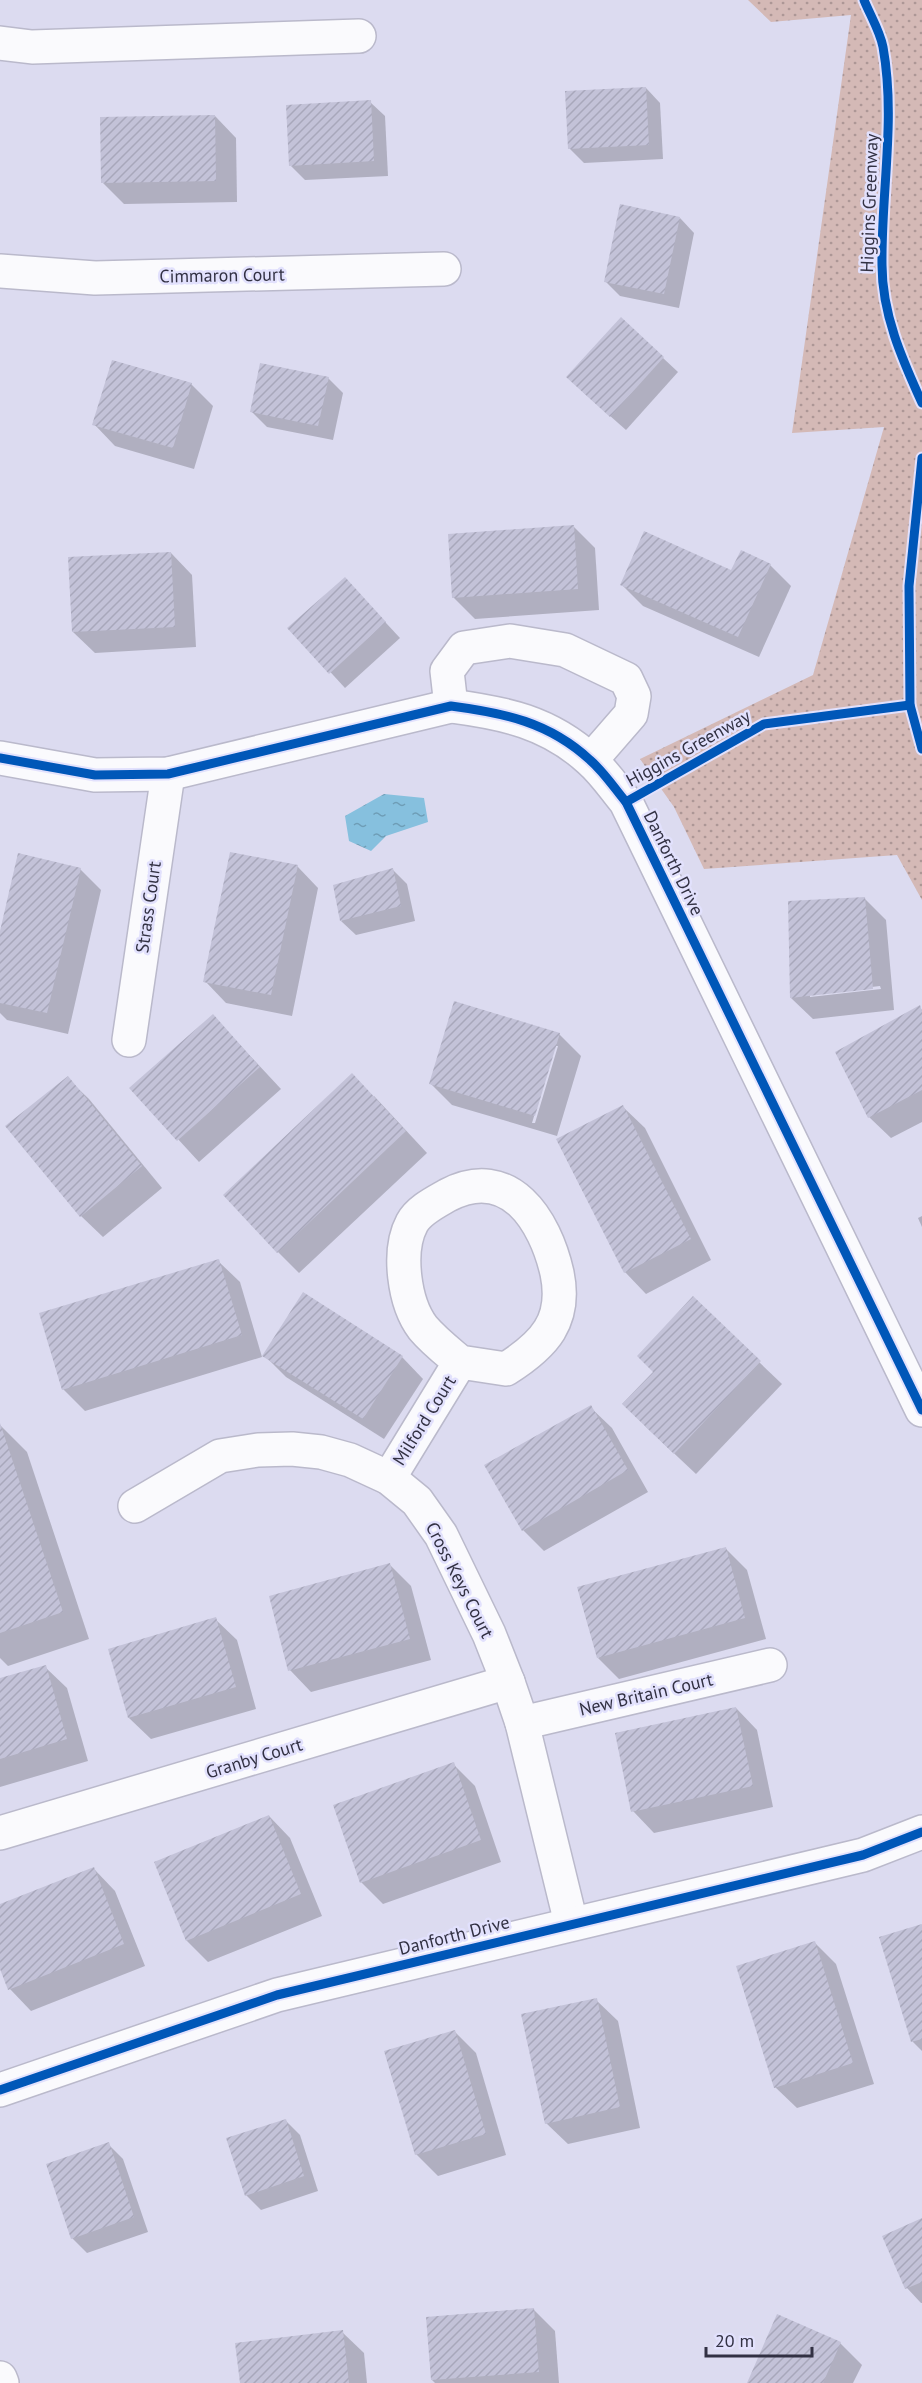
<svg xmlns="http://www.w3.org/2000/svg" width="922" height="2383" font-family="'PT Sans',sans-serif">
<defs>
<pattern id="park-dots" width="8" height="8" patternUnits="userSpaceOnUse" patternTransform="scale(1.5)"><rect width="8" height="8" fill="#d4b9b6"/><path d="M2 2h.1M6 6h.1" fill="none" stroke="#ad9796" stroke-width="1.8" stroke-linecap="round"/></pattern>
<pattern id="water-ripples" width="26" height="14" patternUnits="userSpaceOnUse" patternTransform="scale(1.5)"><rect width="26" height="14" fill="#86c0de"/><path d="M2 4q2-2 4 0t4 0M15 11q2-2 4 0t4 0" fill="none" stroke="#6e9db6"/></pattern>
<pattern id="building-hatch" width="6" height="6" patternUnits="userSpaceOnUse" patternTransform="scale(1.5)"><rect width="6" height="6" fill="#c3c2d8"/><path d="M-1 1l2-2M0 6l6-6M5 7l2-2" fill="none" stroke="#a8a7bb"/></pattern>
</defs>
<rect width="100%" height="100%" fill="#dcdbf0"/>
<!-- park -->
<path fill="url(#park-dots)" d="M748,0H922V900L897,855L704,869L674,807L640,759L813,675L884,427L792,433L851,15L771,22Z"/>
<!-- water -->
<path fill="url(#water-ripples)" d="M384,794L424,798L428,822L386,836L371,851L349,841L345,816Z"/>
<!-- shadow -->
<g fill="#0003" fill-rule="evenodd">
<path d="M646,88L660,103L663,159L584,163L569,148Z"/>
<path d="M370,102L385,116L388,176L305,180L291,166Z"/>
<path d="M215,116L236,138L237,202L124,204L103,183Z"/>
<path d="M680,218L694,233L679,308L620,296L606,282Z"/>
<path d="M663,358L678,372L626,430L583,392Z"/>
<path d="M113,362L192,385L213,406L194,469L115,446L94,424Z"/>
<path d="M328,378L343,393L333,440L267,427L252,412Z"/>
<path d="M573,526L595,548L599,610L475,619L453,597Z"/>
<path d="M171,553L192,575L196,647L95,653L73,632Z"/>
<path d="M770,565L791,586L759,657L643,606L622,585Z"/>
<path d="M345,579L400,638L345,688L290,628Z"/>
<path d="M297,866L318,888L292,1016L226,1003L205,981Z"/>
<path d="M80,869L101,890L68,1034L7,1020L0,1013V937Z"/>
<path d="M393,870L407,884L415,921L356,935L341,921Z"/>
<path d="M865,899L886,920L894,1010L813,1019L791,998ZM880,986L881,989L810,997V994Z"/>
<path d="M919,1007L922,1010V1122L891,1138L869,1117Z"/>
<path d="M213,1016L281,1089L199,1162L131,1088Z"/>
<path d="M559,1034L581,1056L557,1136L452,1105L431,1084ZM555,1046H558L535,1123H532Z"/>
<path d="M67,1078L89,1099L162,1188L103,1237L81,1216L8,1126Z"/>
<path d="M374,1096L427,1153L299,1273L278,1252Z"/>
<path d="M623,1107L645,1128L711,1260L646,1294L625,1272Z"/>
<path d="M922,1216V1227L918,1218Z"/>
<path d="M218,1261L240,1282L262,1357L85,1411L63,1389Z"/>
<path d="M693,1299L782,1384L696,1474L645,1426L654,1372Z"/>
<path d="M264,1355L402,1357L423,1379L384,1439L286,1377Z"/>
<path d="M590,1407L612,1428L648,1492L544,1551L523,1530Z"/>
<path d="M0,1425L27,1452L89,1639L8,1666L0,1658Z"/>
<path d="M726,1549L747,1570L766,1639L619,1679L598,1658Z"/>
<path d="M390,1565L411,1586L431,1660L311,1692L290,1670Z"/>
<path d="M215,1619L237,1640L256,1709L151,1739L129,1718L110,1650Z"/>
<path d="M45,1667L67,1688L88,1761L0,1787V1680Z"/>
<path d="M736,1708L757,1730L773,1807L654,1833L633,1811Z"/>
<path d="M453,1764L475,1786L501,1862L383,1904L361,1882Z"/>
<path d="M269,1816L290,1838L322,1916L208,1962L187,1941L156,1863Z"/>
<path d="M94,1869L115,1891L145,1966L31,2011L10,1989L0,1965V1906Z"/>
<path d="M922,1926V2051L912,2041Z"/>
<path d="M815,1943L836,1964L874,2084L797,2108L775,2087Z"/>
<path d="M596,2000L618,2021L640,2128L568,2144L546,2123Z"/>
<path d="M455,2032L476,2053L506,2155L438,2176L416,2154Z"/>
<path d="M285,2120L300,2135L318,2191L261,2210L246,2195Z"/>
<path d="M108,2144L123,2159L148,2232L87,2253L72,2238Z"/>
<path d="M922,2220V2303H921L907,2288Z"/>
<path d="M533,2309L555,2331L559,2383H435L432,2380Z"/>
<path d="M342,2332L364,2353L367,2383H241Z"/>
<path d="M840,2343L862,2365L853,2383H748Z"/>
</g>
<!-- building -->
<g fill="url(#building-hatch)">
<path d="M646,87L649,145L568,149L565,91Z"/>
<path d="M371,100L374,161L289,166L286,105Z"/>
<path d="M215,115L216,181L101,183L100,117Z"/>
<path d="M620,204L680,217L664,294L604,282Z"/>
<path d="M621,317L664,357L610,417L566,377Z"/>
<path d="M112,360L192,383L173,448L92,425Z"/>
<path d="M260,363L329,377L318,426L250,412Z"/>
<path d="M574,525L578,589L452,598L448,534Z"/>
<path d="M644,531L731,570L741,550L771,564L738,637L620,585Z"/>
<path d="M171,552L175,627L72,632L68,557Z"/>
<path d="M345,577L386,622L329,674L287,628Z"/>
<path d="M230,852L298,865L271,995L203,982Z"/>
<path d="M18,853L81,868L47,1013L0,1003V931Z"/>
<path d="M393,868L401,906L340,921L333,885Z"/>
<path d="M865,897L873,989L790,998L788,901Z"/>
<path d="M454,1001L560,1033L535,1116L429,1084Z"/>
<path d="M920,1005L922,1011V1090L868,1118L835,1052Z"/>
<path d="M213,1014L260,1067L177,1141L129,1088Z"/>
<path d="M352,1073L406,1131L277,1253L223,1195Z"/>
<path d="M68,1076L142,1166L80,1217L5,1126Z"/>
<path d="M623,1105L691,1239L624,1273L556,1139Z"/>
<path d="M219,1259L242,1335L62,1390L39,1313Z"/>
<path d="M303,1292L403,1356L363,1419L262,1356Z"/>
<path d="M693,1296L761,1361L674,1454L622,1404L653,1372L637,1356Z"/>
<path d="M591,1405L628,1470L522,1531L484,1465Z"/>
<path d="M0,1423L63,1612L0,1633Z"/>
<path d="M726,1547L745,1618L597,1658L577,1587Z"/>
<path d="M390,1563L410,1639L288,1671L269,1596Z"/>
<path d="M216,1617L236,1687L128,1718L108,1649Z"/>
<path d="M46,1665L67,1739L0,1759V1678Z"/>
<path d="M736,1707L753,1786L631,1812L615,1733Z"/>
<path d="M454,1762L481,1840L360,1883L333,1805Z"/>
<path d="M269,1815L301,1894L186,1941L154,1862Z"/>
<path d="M94,1867L124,1944L8,1990L0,1969V1904Z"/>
<path d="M922,1924V2039L911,2042L879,1937Z"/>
<path d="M815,1941L853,2063L774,2088L736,1966Z"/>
<path d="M597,1998L620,2107L545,2124L521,2014Z"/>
<path d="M455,2030L486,2134L415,2155L384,2051Z"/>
<path d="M286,2119L304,2176L245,2196L226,2138Z"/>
<path d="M109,2142L134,2217L71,2239L46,2164Z"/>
<path d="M922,2218V2282L905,2289L882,2236Z"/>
<path d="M534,2308L539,2372L431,2380L426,2317Z"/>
<path d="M777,2314L841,2342L823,2383H747Z"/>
<path d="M343,2330L349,2383H240L235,2343Z"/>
</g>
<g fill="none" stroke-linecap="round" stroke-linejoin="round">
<!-- minor casing -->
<g stroke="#bab9cb" stroke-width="36">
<g id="minor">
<path d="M0,43L32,47L359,36"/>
<path d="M0,271L95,278L444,269"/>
<path d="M451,706L447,671L464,648L510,641L565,650L626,679L634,696L631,714L591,760"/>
<path d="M0,758L95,775L168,774L451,706C504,713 549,722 590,760C604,772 615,789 626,802L922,1410"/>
<path d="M129,1040L168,774"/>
<path d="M389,1478L460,1362L506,1369C544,1345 567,1321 557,1273C545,1220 509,1163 448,1195C436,1202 419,1210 412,1223C397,1251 404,1303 423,1328C434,1341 447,1351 460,1362"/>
<path d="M135,1506L220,1456L258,1450L292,1449L321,1452L350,1460L389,1478L417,1501L441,1535L489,1634L508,1682L522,1723L571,1923"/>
<path d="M522,1723L770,1665"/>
<path d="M0,1833L508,1682"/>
<path d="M0,2090L277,1995L863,1855L922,1832"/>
<path d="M0,2378L2,2383"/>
</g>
</g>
<!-- minor -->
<use href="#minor" stroke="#fafafd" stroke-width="33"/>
<!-- cycleway casing -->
<g stroke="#e2e1fd" stroke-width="13">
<g id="cycleway">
<path d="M864,0C870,15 880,31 883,47C896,119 881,192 882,265C882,314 902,359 922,403"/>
<path d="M922,458L909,586L910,705L922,749"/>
<path d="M0,758L95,775L168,774L451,706C504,713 549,722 590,760C604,772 615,789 626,802L922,1410"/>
<path d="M626,802L764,724L910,705"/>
<path d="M0,2090L277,1995L863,1855L922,1832"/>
</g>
</g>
<!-- cycleway -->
<use href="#cycleway" stroke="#0057b8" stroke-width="9"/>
</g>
<g text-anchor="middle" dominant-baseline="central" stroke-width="5" stroke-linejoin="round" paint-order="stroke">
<!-- street labels -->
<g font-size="18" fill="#323143" stroke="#e2e1fd">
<text transform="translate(869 203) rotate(-88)">Higgins Greenway</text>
<text transform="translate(222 275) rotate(-1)">Cimmaron Court</text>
<text transform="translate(688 748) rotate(-29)">Higgins Greenway</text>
<text transform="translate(674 863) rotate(64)">Danforth Drive</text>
<text transform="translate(148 907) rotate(-82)">Strass Court</text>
<text transform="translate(424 1420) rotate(-58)">Milford Court</text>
<text transform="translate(460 1580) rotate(63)">Cross Keys Court</text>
<text transform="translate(646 1694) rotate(-13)">New Britain Court</text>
<text transform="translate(254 1758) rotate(-17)">Granby Court</text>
<text transform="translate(454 1935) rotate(-14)">Danforth Drive</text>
</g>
</g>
<!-- scale -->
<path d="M706 2347v9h106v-9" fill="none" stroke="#323143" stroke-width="3"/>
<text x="715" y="2347" font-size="18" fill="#323143" stroke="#e2e1fd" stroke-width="4.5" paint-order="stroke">20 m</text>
</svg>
